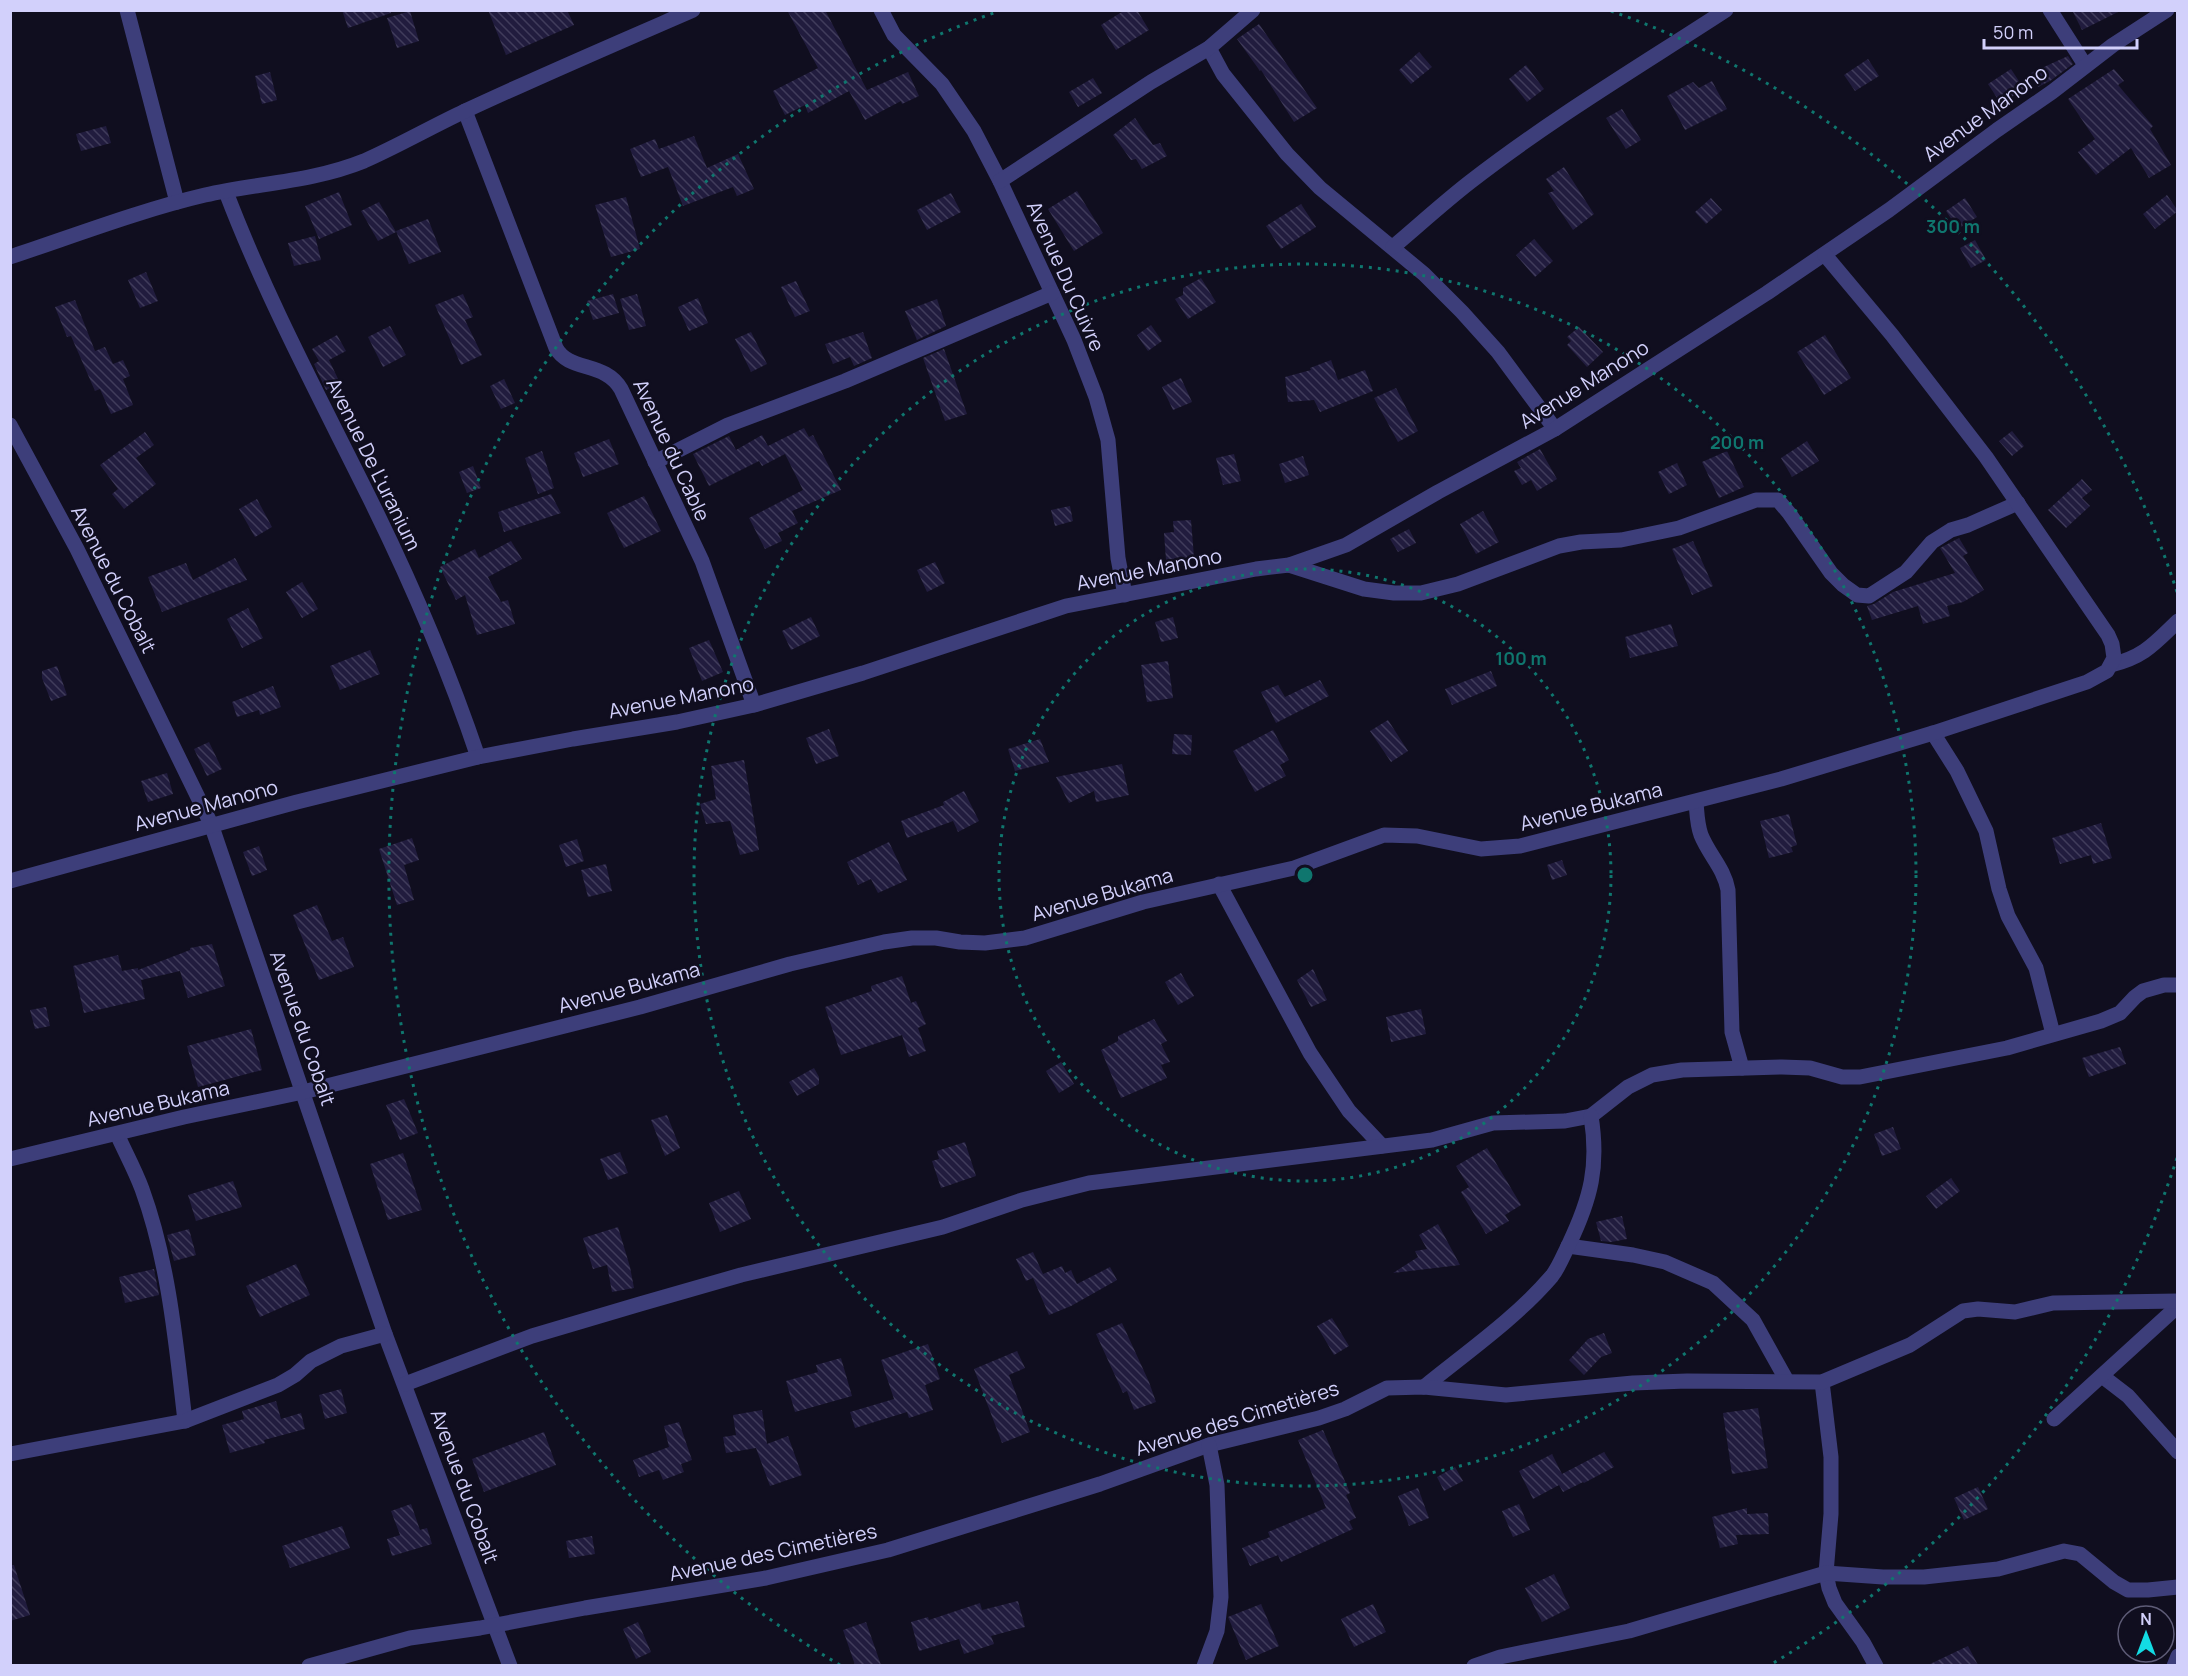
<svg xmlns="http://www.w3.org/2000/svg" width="2188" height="1676" font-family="Manrope,sans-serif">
<defs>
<pattern id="building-back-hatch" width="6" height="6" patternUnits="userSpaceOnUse" patternTransform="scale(1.5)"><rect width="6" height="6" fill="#211c3e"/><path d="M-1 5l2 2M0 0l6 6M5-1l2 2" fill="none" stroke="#403c5b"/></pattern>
</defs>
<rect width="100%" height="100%" fill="#100e1f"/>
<!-- building -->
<g fill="url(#building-back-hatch)">
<path d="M342,10H390L391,13L348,28Z"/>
<path d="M488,10H567L574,25L506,55Z"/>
<path d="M787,10H825L867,90L908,72L919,96L902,104L901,101L865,120L849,91L808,113L805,105L785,115L773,91L818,68Z"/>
<path d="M1125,10H1137L1149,30L1116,50L1101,25Z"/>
<path d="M2072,10H2122L2082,30Z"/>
<path d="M410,11L419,41L397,48L387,18Z"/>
<path d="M1259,24L1317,108L1294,122L1261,70L1260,71L1237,39Z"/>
<path d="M1419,52L1432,67L1411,84L1399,70Z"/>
<path d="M2068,56L2073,64L2050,81L2038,87L2031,73Z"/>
<path d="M1868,59L1879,76L1855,91L1844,75Z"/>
<path d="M1526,65L1544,89L1527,102L1509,79Z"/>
<path d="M2011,69L2024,89L2001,104L1988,84Z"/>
<path d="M2114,69L2124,81L2118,85L2153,126L2150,129L2171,165L2149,178L2131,148L2096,175L2078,152L2095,139L2068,99Z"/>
<path d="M270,72L277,100L262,104L255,76Z"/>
<path d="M1093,78L1102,93L1078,107L1069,92Z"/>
<path d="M1712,81L1727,109L1685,130L1667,96L1693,82L1699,88Z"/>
<path d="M1622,109L1641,140L1626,149L1606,118Z"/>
<path d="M1135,118L1153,145L1160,143L1167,156L1142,169L1136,159L1131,160L1113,135Z"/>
<path d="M106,126L111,143L81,151L76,134Z"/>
<path d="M694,136L707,168L738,154L754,189L737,196L733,187L683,206L668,167L641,177L630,149L655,139L659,149Z"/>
<path d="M1564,167L1594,214L1573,230L1548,193L1554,191L1546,179Z"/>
<path d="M1077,191L1103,233L1074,251L1048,209Z"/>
<path d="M339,192L352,225L319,239L305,206Z"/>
<path d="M951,193L961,212L927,230L917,210Z"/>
<path d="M2167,195L2178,211L2155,229L2143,214Z"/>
<path d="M626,197L640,249L611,257L595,205Z"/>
<path d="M1711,198L1722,210L1706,224L1695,212Z"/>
<path d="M1965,198L1977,217L1958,229L1946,211Z"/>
<path d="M379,202L396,232L378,241L361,211Z"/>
<path d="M1301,204L1316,227L1281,249L1266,226Z"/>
<path d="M428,219L441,252L409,264L396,231Z"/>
<path d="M315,236L321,260L294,266L288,243Z"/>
<path d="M1534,239L1553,261L1535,277L1516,255Z"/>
<path d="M1975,240L1986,260L1971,268L1960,248Z"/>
<path d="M146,272L158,301L140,308L128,280Z"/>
<path d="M1201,278L1216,302L1188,319L1175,299L1183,295V288Z"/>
<path d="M796,281L810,311L795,317L781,287Z"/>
<path d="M463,294L473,317L465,320L482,355L461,365L435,305Z"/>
<path d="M613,294L619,313L593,320L587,301Z"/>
<path d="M637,294L646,326L629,330L620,299Z"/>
<path d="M698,298L708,323L689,331L678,307Z"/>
<path d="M937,299L946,326L917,340L905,311Z"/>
<path d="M75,300L95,351L105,347L113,364L123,360L130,376L123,379L133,405L111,414L100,389L95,391L71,336L67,337L55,307Z"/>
<path d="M1151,325L1162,341L1148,351L1137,335Z"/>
<path d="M390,326L406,355L383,367L368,337Z"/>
<path d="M1579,327L1603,352L1587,367L1567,345L1571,341L1567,337Z"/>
<path d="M751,332L767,364L751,372L735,339Z"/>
<path d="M863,332L872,358L854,366L850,357L833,364L825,344Z"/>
<path d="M337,335L346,351L329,360L340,383L326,390L314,364L319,361L312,349Z"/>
<path d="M1825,335L1851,378L1824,395L1797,352Z"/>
<path d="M944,349L967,414L945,421L923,358Z"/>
<path d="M1331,360L1338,380L1365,370L1373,391L1320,412L1314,400L1288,402L1285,377L1311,370L1310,368Z"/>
<path d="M1181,378L1192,402L1173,410L1162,387Z"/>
<path d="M504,379L515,403L501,409L490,386Z"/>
<path d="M1396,388L1418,431L1398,442L1374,398Z"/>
<path d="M804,428L809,437L813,435L841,490L792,511L798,523L778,533L782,541L765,549L749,518L803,490L785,454L762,466L759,461L709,486L693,454L729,436L736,450L762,435L768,446Z"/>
<path d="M2012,431L2024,446L2012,456L1999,441Z"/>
<path d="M145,432L154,445L136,458L156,484L124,509L112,494L118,489L100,465Z"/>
<path d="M609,439L619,464L583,477L574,453Z"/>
<path d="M1807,441L1819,461L1792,477L1781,458Z"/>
<path d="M1540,449L1557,479L1537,491L1531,480L1522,485L1514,471L1521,468L1517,462Z"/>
<path d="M542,451L554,488L538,494L525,458Z"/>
<path d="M1727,451L1744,487L1719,498L1702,462Z"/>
<path d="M1234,454L1241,481L1223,485L1216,458Z"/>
<path d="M1303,456L1309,475L1285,483L1279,464Z"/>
<path d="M1677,463L1687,485L1669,494L1658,472Z"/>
<path d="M473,466L481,488L467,493L459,472Z"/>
<path d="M2082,479L2092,490L2082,498L2090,506L2066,528L2048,510Z"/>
<path d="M551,494L561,513L504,532L498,512Z"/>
<path d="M644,496L661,531L624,548L607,513Z"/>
<path d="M257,499L272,527L255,537L239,509Z"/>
<path d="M1070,506L1073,521L1055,526L1051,510Z"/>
<path d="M1483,511L1499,542L1476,554L1460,524Z"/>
<path d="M1191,520L1194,557L1166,560L1164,533L1174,532L1173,521Z"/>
<path d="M1409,529L1416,543L1398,552L1390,539Z"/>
<path d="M1959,538L1968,553L1963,556L1984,590L1963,602L1947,606L1950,616L1923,624L1918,606L1872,620L1867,606L1874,604L1893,592L1955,573L1940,548Z"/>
<path d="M511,541L522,559L488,577L501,602L508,600L515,624L477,635L465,595L456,600L440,567L475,549L479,558Z"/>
<path d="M1693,541L1713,586L1692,595L1672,549Z"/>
<path d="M235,558L247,580L162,612L148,577L186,563L193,580Z"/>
<path d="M935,562L945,583L927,592L917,570Z"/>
<path d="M302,582L318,609L302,618L286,592Z"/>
<path d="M248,608L263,638L242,648L227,619Z"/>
<path d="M811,617L820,636L791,650L782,631Z"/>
<path d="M1173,617L1178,638L1161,642L1155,622Z"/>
<path d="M1671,624L1678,646L1630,658L1625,637Z"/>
<path d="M709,640L723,672L702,681L689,648Z"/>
<path d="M370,650L380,674L340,690L330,666Z"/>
<path d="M1168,661L1173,698L1147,702L1141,665Z"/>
<path d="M57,666L67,695L51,701L42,678V671Z"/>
<path d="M1491,671L1497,686L1452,705L1445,689Z"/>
<path d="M1320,680L1329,696L1276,723L1261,692L1278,685L1285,697Z"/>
<path d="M273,686L281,707L260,715L259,710L237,717L232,702Z"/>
<path d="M1388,720L1408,751L1391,762L1370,731Z"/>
<path d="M829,729L839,756L816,764L806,738Z"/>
<path d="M1273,730L1289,760L1280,765L1286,776L1255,792L1233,751Z"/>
<path d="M1174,734L1192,735L1191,755L1172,754Z"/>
<path d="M1040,739L1049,762L1015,771L1008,749Z"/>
<path d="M209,742L222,769L207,776L194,749Z"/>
<path d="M744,760L759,850L740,855L730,821L706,824L700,804L716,799L711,766Z"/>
<path d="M1122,764L1129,795L1096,802L1094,791L1069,803L1056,777Z"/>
<path d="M167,773L173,794L148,802L141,781Z"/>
<path d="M964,791L979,821L958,832L953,821L907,838L901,821L944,805L943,802Z"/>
<path d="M1789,814L1797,845L1791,847L1793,852L1769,858L1760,821Z"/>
<path d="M2101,823L2112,858L2093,864L2091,855L2060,864L2052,838Z"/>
<path d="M412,838L419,860L404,865L414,900L397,905L379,849Z"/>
<path d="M577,839L584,861L566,867L559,845Z"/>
<path d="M889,842L907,880L878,893L871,879L858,885L847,862Z"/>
<path d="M259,846L267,870L252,876L243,852Z"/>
<path d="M1562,860L1567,875L1552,880L1547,865Z"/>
<path d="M606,864L612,891L588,897L581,870Z"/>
<path d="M317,905L332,941L343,937L354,967L319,980L293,915Z"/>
<path d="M212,944L225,986L188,998L180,971L141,980L145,999L84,1013L73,966L118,955L122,971L138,968V970L190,950V948Z"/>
<path d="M1313,969L1327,1000L1311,1007L1297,980Z"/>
<path d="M1181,973L1194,996L1178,1005L1165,982Z"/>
<path d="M902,976L911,1003L916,1001L926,1024L918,1028L926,1051L909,1057L902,1035L841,1055L825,1007L872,991L871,986Z"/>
<path d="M46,1007L50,1026L35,1029L30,1010Z"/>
<path d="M1421,1009L1426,1034L1391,1042L1386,1017Z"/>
<path d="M1154,1019L1167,1041L1161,1044L1170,1062L1161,1065L1167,1078L1121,1098L1101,1050L1118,1041V1036Z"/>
<path d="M251,1029L262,1070L198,1087L187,1046Z"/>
<path d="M2120,1047L2126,1064L2089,1077L2082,1058Z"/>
<path d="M1061,1062L1074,1084L1059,1093L1046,1071Z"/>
<path d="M814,1068L819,1077V1084L797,1096L789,1082Z"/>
<path d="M404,1099L418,1133L400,1140L386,1105Z"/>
<path d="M667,1115L680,1148L665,1156L651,1120Z"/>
<path d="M1893,1127L1901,1149L1882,1156L1874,1134Z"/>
<path d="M965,1142L976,1176L941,1188L932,1161L939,1159L937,1151Z"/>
<path d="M1487,1148L1521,1205L1505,1215L1509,1221L1486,1234L1461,1192L1469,1187L1456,1166Z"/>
<path d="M620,1152L628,1173L608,1180L600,1159Z"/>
<path d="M403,1153L422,1210L388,1220L370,1164Z"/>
<path d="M1951,1178L1960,1191L1936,1209L1926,1196Z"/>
<path d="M233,1181L242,1207L196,1221L188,1195Z"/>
<path d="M739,1191L751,1219L720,1232L709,1203Z"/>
<path d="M1622,1216L1627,1239L1611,1242L1601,1241L1596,1222Z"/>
<path d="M1438,1224L1460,1265L1393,1273L1418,1257L1415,1251L1427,1249L1419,1235Z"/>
<path d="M618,1227L630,1267L634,1288L612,1292L607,1265L593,1269L583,1238Z"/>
<path d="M189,1229L196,1255L174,1261L167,1235Z"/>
<path d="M1033,1252L1043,1274L1062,1266L1065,1273L1071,1270L1077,1284L1110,1267L1117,1280L1071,1306L1049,1315L1033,1278L1026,1281L1016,1259Z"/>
<path d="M296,1264L310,1295L260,1317L246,1286Z"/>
<path d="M154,1269L159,1295L125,1303L119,1277Z"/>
<path d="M1332,1318L1349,1346L1334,1355L1317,1326Z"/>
<path d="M1122,1323L1149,1382L1156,1402L1134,1410L1127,1391L1123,1393L1096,1334Z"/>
<path d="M1604,1333L1612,1353L1601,1357L1584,1375L1569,1360L1588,1339Z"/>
<path d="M928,1344L940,1379L925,1385L933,1410L909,1418L907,1412L855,1428L850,1412L894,1399L881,1360Z"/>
<path d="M1017,1351L1025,1368L1009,1375L1030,1432L1002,1443L974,1369Z"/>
<path d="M841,1358L852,1396L795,1412L786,1381L818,1372L816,1365Z"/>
<path d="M341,1389L347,1413L325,1419L319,1395Z"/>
<path d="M276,1401L281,1419L301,1413L305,1429L264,1440L265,1443L230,1453L222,1425L244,1419L242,1411Z"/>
<path d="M1758,1408L1768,1468L1732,1474L1723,1413Z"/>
<path d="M762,1410L767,1444L788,1436L802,1475L770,1486L756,1448L726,1453L723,1437L736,1435L733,1415Z"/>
<path d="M679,1422L692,1460L681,1464L684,1472L663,1480L659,1470L639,1477L633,1460L669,1447L664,1426Z"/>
<path d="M1323,1430L1350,1493L1346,1495L1356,1518L1349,1521L1353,1529L1281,1562L1278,1555L1250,1566L1242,1548L1270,1537L1268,1532L1326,1508L1298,1440Z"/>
<path d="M544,1432L556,1465L484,1492L472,1459Z"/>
<path d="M1604,1452L1614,1467L1584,1483L1583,1482L1563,1492L1559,1485L1533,1499L1519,1471L1552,1454L1562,1474Z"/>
<path d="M1455,1467L1463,1481L1444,1491L1437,1477Z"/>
<path d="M1978,1487L1988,1509L1964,1520L1954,1498Z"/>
<path d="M1418,1488L1429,1518L1409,1526L1398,1496Z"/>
<path d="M411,1504L420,1530L427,1528L432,1544L392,1556L387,1539L400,1535L391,1511Z"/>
<path d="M1519,1504L1530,1530L1513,1537L1502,1511Z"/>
<path d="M1747,1508V1514L1768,1513L1769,1534L1736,1535L1738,1544L1720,1548L1712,1517Z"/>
<path d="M342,1526L350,1548L290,1568L282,1546Z"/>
<path d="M592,1536L595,1554L569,1558L566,1541Z"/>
<path d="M10,1565H14L30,1615L10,1621Z"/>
<path d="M1554,1574L1570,1608L1542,1622L1525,1588Z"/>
<path d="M1018,1601L1025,1627L991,1636L994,1644L964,1654L959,1639L919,1651L911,1622L928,1617L929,1620L980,1603L982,1610Z"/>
<path d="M1261,1604L1279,1646L1246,1660L1228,1617Z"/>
<path d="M1373,1604L1386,1632L1354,1647L1341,1619Z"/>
<path d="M638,1622L651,1652L636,1659L623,1629Z"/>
<path d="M866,1622L881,1665H855L843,1630Z"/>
<path d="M1968,1646L1978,1665H1928Z"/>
</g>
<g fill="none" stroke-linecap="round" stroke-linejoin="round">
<!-- minor -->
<g stroke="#3d3e7a" stroke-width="15">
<path d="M127,10L177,202"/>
<path d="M881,10L894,35L942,84L974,131L1000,181L1074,340L1096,397L1108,440L1118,558L1125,595"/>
<path d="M2050,10L2085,65"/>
<path d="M1209,48L1223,74L1287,154L1320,188L1424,274L1462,312L1498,352L1555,429"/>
<path d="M465,111L556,348C569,372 605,361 621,389L702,561L754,705"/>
<path d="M1000,181L1151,82L1209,48L1253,10"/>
<path d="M226,192C266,297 319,396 369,497C411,582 448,668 478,757"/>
<path d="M1393,247C1418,226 1443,203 1470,182C1551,119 1640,66 1726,10"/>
<path d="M10,257C73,236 141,210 205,195C258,183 312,182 364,161C398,146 431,127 465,111C540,76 617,43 693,10"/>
<path d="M10,425L77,549L211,824L385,1334L510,1666"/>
<path d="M655,462L728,425L845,381L1052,293"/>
<path d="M1289,565L1364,589L1394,593H1421L1458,584L1559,546L1581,542L1621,540L1679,528L1756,500H1778L1789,513L1831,573L1843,585L1857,595L1869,596L1906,572L1932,542L1951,530L1968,525L2018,503"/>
<path d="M2111,665C2144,657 2154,644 2178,621"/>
<path d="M1933,733L1957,771L1986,831L1999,889L2008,916L2036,968L2053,1034"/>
<path d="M1696,802C1697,813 1697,824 1701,835C1709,855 1724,868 1728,890L1732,1032L1742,1068"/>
<path d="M10,881L297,802L478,757L573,739L677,722L754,705L863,673L1066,606L1256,569L1289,565L1346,545L1438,492L1555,429L1767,293L1889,210L1997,130L2052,92L2113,45L2167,10"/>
<path d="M1219,884L1310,1053L1349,1111L1382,1146"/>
<path d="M117,1134C125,1152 135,1170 142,1189C169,1263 176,1344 185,1421"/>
<path d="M10,1159L184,1117L303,1092L640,1007L790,964L884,942L912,938H936L960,942L985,943L1025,938L1143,902L1294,868L1384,835L1417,836L1481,849L1520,846L1781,779L1933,733L2087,682L2107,671L2114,658L2112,644L2108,635L1986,457L1892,335L1825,255"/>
<path d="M1568,1246L1633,1255L1665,1262L1713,1283L1753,1320L1787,1381"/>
<path d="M2102,1376L2128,1396L2178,1452"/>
<path d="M1822,1382L1831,1457V1514L1826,1573L1829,1588L1835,1603L1863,1642L1876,1666"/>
<path d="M405,1384L532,1336L640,1304L741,1275L943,1227L1022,1200L1089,1183L1432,1140L1493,1123L1565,1121L1591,1116L1628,1087L1652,1075L1682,1070L1782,1067L1810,1068L1842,1077H1860L2007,1048L2101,1021L2120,1013L2135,997L2143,991L2164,985H2178"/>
<path d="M1424,1387C1467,1352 1516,1318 1552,1276C1559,1267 1564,1254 1569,1244C1591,1198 1599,1166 1591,1116"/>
<path d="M2054,1419L2178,1306"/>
<path d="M10,1454L185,1421L278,1385L295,1375L311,1361L341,1346L385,1334"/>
<path d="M309,1666L410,1638L480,1628L585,1608L766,1578L888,1550L1100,1484L1209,1445L1319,1418L1345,1409L1387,1388L1424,1387L1506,1395L1633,1383L1687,1381L1822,1382L1910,1345L1963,1311L1978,1309L2015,1312L2053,1303L2178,1301"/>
<path d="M1204,1666L1217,1631L1221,1597L1217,1485L1209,1445"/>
<path d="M1474,1666L1500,1657L1629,1631L1826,1573L1883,1577H1924L1998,1569L2064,1551L2080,1554L2114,1582L2128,1590H2148L2178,1587"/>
<path d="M2174,1666L2178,1656"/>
</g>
</g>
<!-- distance rings -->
<g fill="none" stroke="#0f766e" stroke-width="3" stroke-dasharray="3 6">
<circle cx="1305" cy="875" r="306"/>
<circle cx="1305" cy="875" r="611"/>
<path d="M2177 1158A917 917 0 0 1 1770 1665M840 1665A917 917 0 0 1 999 11M1611 11A917 917 0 0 1 2177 592"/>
</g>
<g text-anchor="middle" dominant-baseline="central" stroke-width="5" stroke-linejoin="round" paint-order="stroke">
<!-- street labels -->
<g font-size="20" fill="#d2d0fb" stroke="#100e1f">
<text transform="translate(1985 113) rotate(-36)">Avenue Manono</text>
<text transform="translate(1066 276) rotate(66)">Avenue Du Cuivre</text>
<text transform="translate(1584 384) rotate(-32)">Avenue Manono</text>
<text transform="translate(672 450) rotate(65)">Avenue du Cable</text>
<text transform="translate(374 464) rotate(64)">Avenue De L'uranium</text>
<text transform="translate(1149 569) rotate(-11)">Avenue Manono</text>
<text transform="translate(114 579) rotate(63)">Avenue du Cobalt</text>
<text transform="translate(681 697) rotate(-11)">Avenue Manono</text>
<text transform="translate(206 805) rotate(-15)">Avenue Manono</text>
<text transform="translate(1591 806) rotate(-14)">Avenue Bukama</text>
<text transform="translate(1102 894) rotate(-16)">Avenue Bukama</text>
<text transform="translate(629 987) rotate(-15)">Avenue Bukama</text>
<text transform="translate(303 1028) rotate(71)">Avenue du Cobalt</text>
<text transform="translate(158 1103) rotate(-13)">Avenue Bukama</text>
<text transform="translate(1237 1418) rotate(-17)">Avenue des Cimetières</text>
<text transform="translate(465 1486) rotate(70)">Avenue du Cobalt</text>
<text transform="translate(773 1552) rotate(-12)">Avenue des Cimetières</text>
</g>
</g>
<circle cx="1305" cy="875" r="9" fill="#0f766e" stroke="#100e1f" stroke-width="3"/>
<g font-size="18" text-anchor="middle" font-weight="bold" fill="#0f766e" stroke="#100e1f" stroke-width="5" stroke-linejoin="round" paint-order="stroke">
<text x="1953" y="233">300 m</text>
<text x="1737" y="449">200 m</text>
<text x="1521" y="665">100 m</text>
</g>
<!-- border -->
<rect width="2188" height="1676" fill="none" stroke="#d2d0fb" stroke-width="24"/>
<!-- north arrow -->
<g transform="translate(2146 1634)"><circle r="28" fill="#100e1f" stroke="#5e5c77" stroke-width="1.5"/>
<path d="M0-4.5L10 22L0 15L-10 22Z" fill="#13dce4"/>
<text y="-9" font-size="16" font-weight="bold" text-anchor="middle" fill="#d2d0fb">N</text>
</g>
<!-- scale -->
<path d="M1984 39v9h153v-9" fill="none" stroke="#d2d0fb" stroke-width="3"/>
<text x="1993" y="39" font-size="18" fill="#d2d0fb" stroke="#100e1f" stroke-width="4.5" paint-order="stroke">50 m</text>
</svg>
